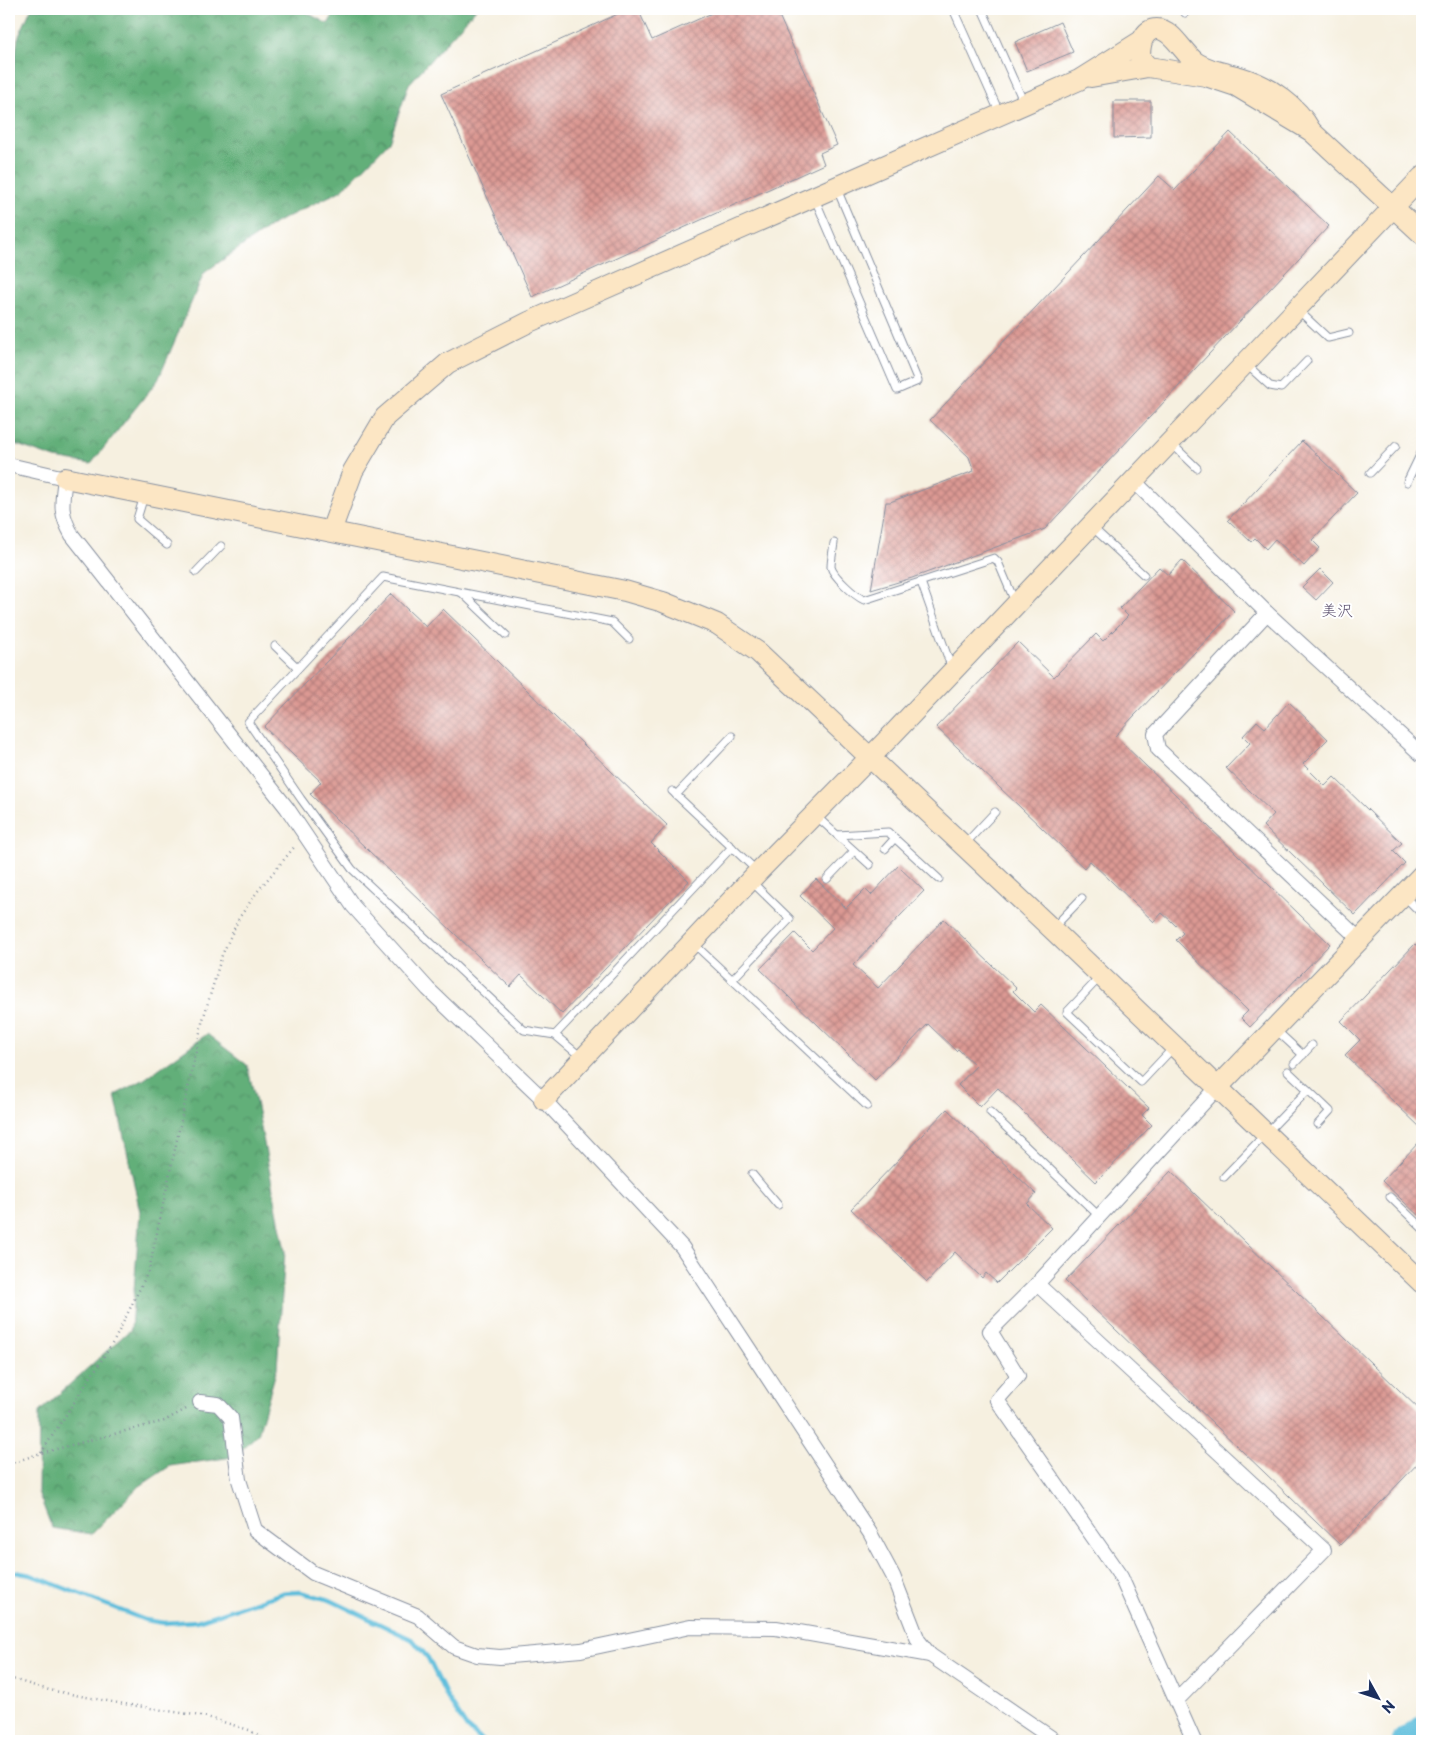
<svg xmlns="http://www.w3.org/2000/svg" width="1431" height="1750" font-family="'Playpen Sans','Klee One',sans-serif">
<defs>
<pattern id="forest-crowns" width="20" height="18" patternUnits="userSpaceOnUse" patternTransform="scale(1.25)"><rect width="20" height="18" fill="#62af79"/><path d="M2 6a3 3 0 1 1 6 0M12 15a3 3 0 1 1 6 0" fill="none" stroke="#508f66"/></pattern>
<pattern id="building-cross-hatch" width="8" height="8" patternUnits="userSpaceOnUse" patternTransform="scale(1.25)"><rect width="8" height="8" fill="#dc9993"/><path d="M0 0l8 8M0 8l8-8" fill="none" stroke="#b27d7b"/></pattern>
</defs>
<rect width="100%" height="100%" fill="#fff"/>
<filter id="ink" filterUnits="userSpaceOnUse"><feTurbulence type="fractalNoise" baseFrequency=".02" numOctaves="2"/><feDisplacementMap in="SourceGraphic" scale="10" xChannelSelector="R" yChannelSelector="G"/><feConvolveMatrix kernelMatrix="1 2 1 2 8 2 1 2 1" color-interpolation-filters="sRGB"/></filter>
<filter id="wash" filterUnits="userSpaceOnUse"><feTurbulence type="fractalNoise" baseFrequency=".0096" numOctaves="4" result="noise"/><feDisplacementMap in="SourceGraphic" scale="20" xChannelSelector="R" yChannelSelector="G"/><feGaussianBlur stdDeviation="1.12" result="paint"/><feColorMatrix in="noise" values="0 0 0 0 0 0 0 0 0 0 0 0 0 0 0 0 0 1.4 0 .05"/><feComposite in="paint" operator="in"/></filter>
<g filter="url(#wash)">
<rect width="100%" height="100%" fill="#f6f0e0"/>
<!-- forest -->
<g fill="url(#forest-crowns)" stroke="#3e6f6c">
<path d="M31,9H300L328,24L337,9H476L409,84L389,142L342,190L275,223L204,273L158,380L91,464L55,458L9,442V106L18,38Z"/>
<path d="M207,1034L247,1065L256,1102L285,1251L277,1368L258,1434L233,1457L170,1466L137,1488L92,1534L52,1528L38,1492L39,1412L131,1329L140,1212L115,1095L143,1080Z"/>
</g>
<g fill="none" stroke-linecap="round" stroke-linejoin="round">
<!-- stream -->
<path stroke="#5dbddb" stroke-width="4.5" d="M9,1571L31,1575L145,1620L164,1623L197,1621L283,1593L300,1592L330,1600L413,1640L428,1658L448,1699L467,1728L483,1741"/>
<!-- river -->
<path stroke="#5dbddb" stroke-width="28" d="M1406,1741L1422,1730"/>
</g>
<g id="blocks">
<!-- building -->
<g fill="url(#building-cross-hatch)">
<path d="M629,9H638L652,40L721,9H776L837,145L820,153L824,164L532,297L441,94Z"/>
<path d="M1060,22L1073,52L1027,71L1015,42Z"/>
<path d="M1114,101H1151V137L1114,138Z"/>
<path d="M1230,132L1329,226L1045,529L912,578L871,590L886,502H890L974,471L969,457L930,420L1159,176L1175,190Z"/>
<path d="M1302,441L1357,493L1312,540L1320,548L1304,566L1275,539L1266,549L1255,538L1251,542L1228,520Z"/>
<path d="M1182,560L1234,611L1115,736L1330,944L1250,1027L1241,1018L1248,1011L1176,940L1183,933L1171,921L1162,913L1154,922L1090,861L1084,868L936,727L1018,642L1054,677L1096,634L1103,641L1128,616L1120,608L1159,567L1168,575Z"/>
<path d="M1320,569L1333,582L1316,600L1302,587Z"/>
<path d="M391,594L426,627L443,609L667,825L651,843L689,881L562,1014L521,975L510,987L310,794L321,782L264,727Z"/>
<path d="M1289,702L1328,739L1303,764L1325,786L1334,777L1402,843L1393,851L1405,863L1355,915L1263,826L1274,814L1226,768L1250,743L1243,736L1257,721L1265,728Z"/>
<path d="M898,866L924,891L853,965L878,988L944,919L1016,988L1013,991L1034,1012L1041,1005L1149,1108L1142,1115L1152,1125L1096,1182L998,1088L980,1107L958,1085L976,1066L958,1049L956,1051L928,1024L875,1080L760,969L795,933L812,950L833,928L800,896L816,879L846,908L865,889L871,895Z"/>
<path d="M1415,944L1422,951V1129L1345,1055L1360,1040L1341,1021Z"/>
<path d="M947,1109L1036,1194L1027,1204L1052,1228L997,1283L986,1273L982,1278L955,1252L927,1282L851,1209Z"/>
<path d="M1422,1139V1219L1382,1181Z"/>
<path d="M1171,1171L1422,1412V1459L1340,1545L1065,1281Z"/>
</g>
</g>
</g>
<g filter="url(#ink)">
<use href="#blocks" fill-opacity="0" stroke="#88909f" stroke-width="1"/>
<g fill="none" stroke-linecap="round" stroke-linejoin="round">
<!-- lane casing -->
<g stroke="#88909f" stroke-width="9">
<g id="lane">
<path d="M953,9L1000,114"/>
<path d="M982,9L1024,103"/>
<path d="M1185,13L1187,9"/>
<path d="M815,199L897,390L918,381L837,189"/>
<path d="M1298,310L1328,338L1349,333"/>
<path d="M1247,365L1270,386L1281,388L1307,361"/>
<path d="M1172,444L1197,468"/>
<path d="M1370,473L1396,446"/>
<path d="M1407,482L1422,451"/>
<path d="M144,496L137,519L167,545"/>
<path d="M1091,526L1144,575"/>
<path d="M834,543C833,551 831,560 831,567C833,576 855,596 864,600L994,558L998,562L1015,602"/>
<path d="M196,572L221,546"/>
<path d="M921,582L952,669"/>
<path d="M463,594L506,635"/>
<path d="M275,646L298,668"/>
<path d="M672,791L756,870"/>
<path d="M676,795L732,736"/>
<path d="M815,815L870,865"/>
<path d="M837,835L888,832L939,879"/>
<path d="M964,845L995,812"/>
<path d="M885,849L895,838"/>
<path d="M827,879L854,851"/>
<path d="M1405,897L1422,914"/>
<path d="M1053,928L1082,898"/>
<path d="M694,944L867,1106"/>
<path d="M1100,977L1067,1012L1141,1082L1173,1048"/>
<path d="M732,980L790,919L752,882"/>
<path d="M1276,1030L1303,1055"/>
<path d="M555,1035L732,847"/>
<path d="M581,1057L555,1035L524,1030L352,869L301,799L248,722L383,577L612,622L629,639"/>
<path d="M1294,1064L1312,1045"/>
<path d="M1288,1071L1330,1111L1318,1124"/>
<path d="M990,1112L1099,1216"/>
<path d="M752,1174L778,1205"/>
<path d="M1224,1177L1308,1090"/>
<path d="M1390,1197L1422,1228"/>
</g>
</g>
<!-- street casing -->
<g stroke="#88909f" stroke-width="16">
<g id="street">
<path d="M9,465L65,478C62,503 59,512 72,535L287,808L353,906L428,989L544,1100L682,1247L870,1533L893,1576L918,1640L930,1655L1056,1741"/>
<path d="M1134,481L1267,613L1422,755"/>
<path d="M1267,613L1155,734L1158,749L1359,939"/>
<path d="M1037,1284L1218,1087"/>
<path d="M200,1402L218,1404L231,1418L239,1480L255,1530L313,1573L418,1616L454,1647L477,1655L500,1657L581,1650L690,1627L776,1628L930,1655"/>
<path d="M1176,1701L1324,1550L1037,1284L990,1331L1018,1376L997,1400L1121,1577L1194,1741"/>
</g>
</g>
<!-- secondary casing -->
<g stroke="#88909f" stroke-width="22">
<g id="secondary">
<path d="M1091,77L1148,67L1206,76L1236,86L1311,131C1297,105 1268,85 1240,77C1225,73 1210,71 1197,63C1183,54 1173,29 1157,29C1142,29 1140,47 1140,58L1148,67"/>
<path d="M1311,131L1422,234"/>
<path d="M65,478L625,591L663,602L717,624L758,652L1052,929L1422,1283"/>
<path d="M331,531L353,471L385,417L448,363L529,322L1079,80L1141,41"/>
<path d="M1218,1087L1422,875"/>
<path d="M544,1100L758,872L892,735L1422,177"/>
</g>
</g>
<!-- path -->
<g stroke="#88909f" stroke-width="2.5" stroke-dasharray="1 4" stroke-linecap="butt">
<path d="M41,1453L114,1341L149,1270L202,1023L222,955L239,918L257,892L296,845"/>
<path d="M9,1464L41,1453L164,1421L188,1408"/>
<path d="M9,1678L49,1690L118,1703L207,1717L249,1730L266,1741"/>
</g>
<!-- lane -->
<use href="#lane" stroke="#fff" stroke-width="7"/>
<!-- street -->
<use href="#street" stroke="#fff" stroke-width="14"/>
<!-- secondary -->
<use href="#secondary" stroke="#fce6c4" stroke-width="20"/>
</g>
</g>
<g text-anchor="middle" dominant-baseline="central" stroke-width="4" stroke-linejoin="round" paint-order="stroke">
<!-- quarter labels -->
<g font-size="16" fill="#5f5471" stroke="#fff">
<text x="1337" y="609">美沢</text>
</g>
</g>
<!-- margin -->
<rect width="1431" height="1750" fill="none" stroke="#fff" stroke-width="30"/>
<!-- north arrow -->
<g transform="translate(1378 1698) rotate(130)" stroke="#ffffff" stroke-width="4" paint-order="stroke">
<path d="M0-4L9 19L0 12L-9 19Z" fill="#1b2f5e"/>
<text y="-8" font-size="14" font-weight="bold" text-anchor="middle" fill="#1b2f5e">N</text>
</g>
</svg>
